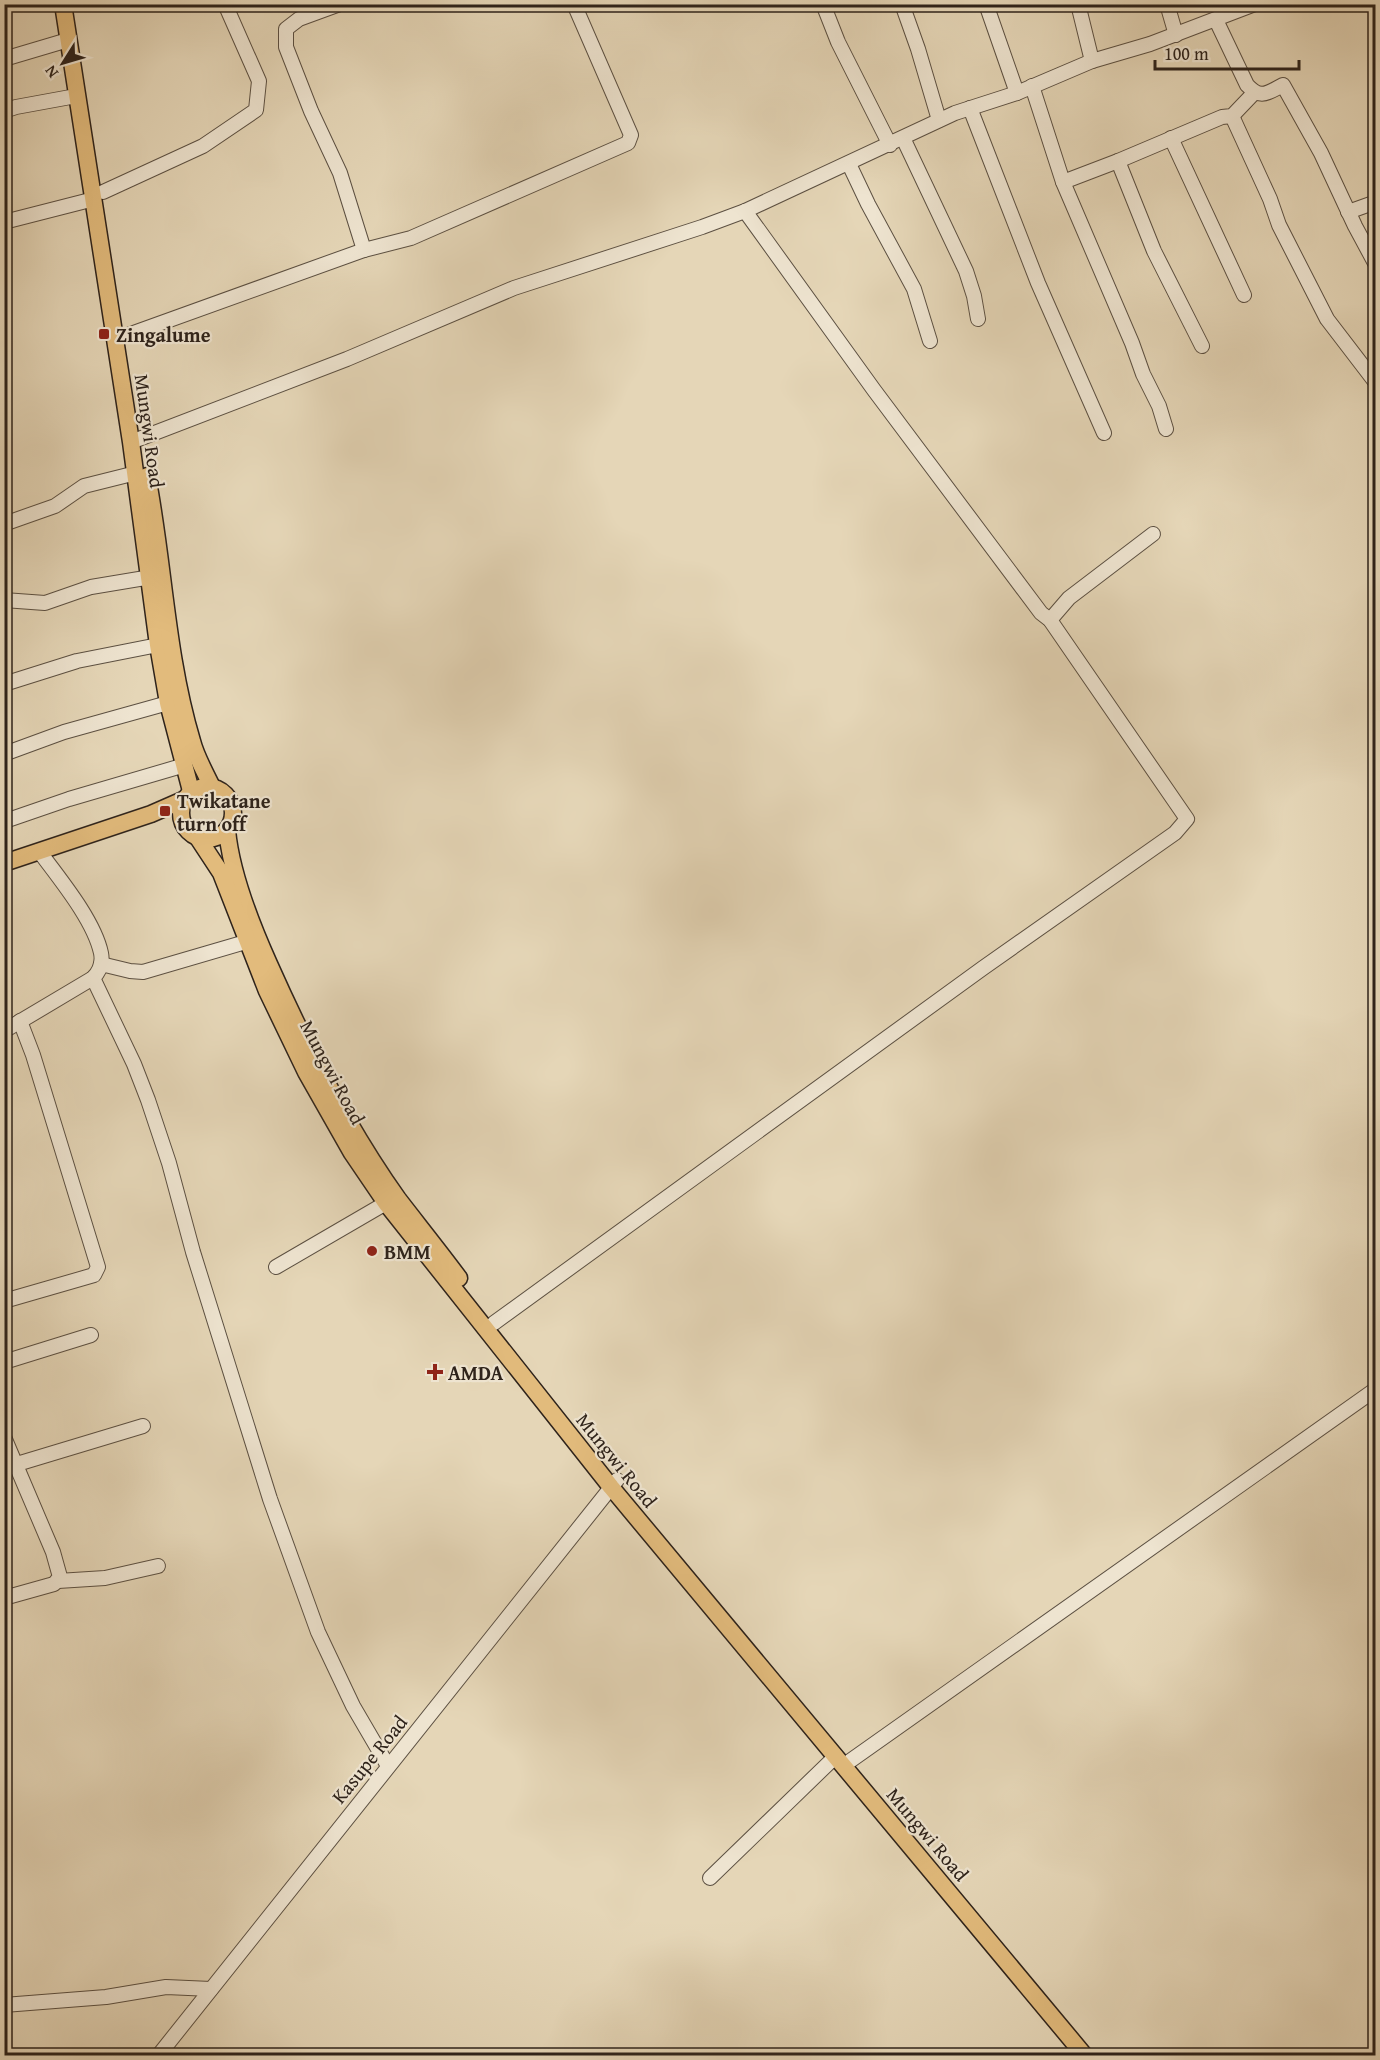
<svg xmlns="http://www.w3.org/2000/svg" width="1380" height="2060" font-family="'Gentium Book Plus',serif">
<rect width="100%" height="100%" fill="#e5d6b7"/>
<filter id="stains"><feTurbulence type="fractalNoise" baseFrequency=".00333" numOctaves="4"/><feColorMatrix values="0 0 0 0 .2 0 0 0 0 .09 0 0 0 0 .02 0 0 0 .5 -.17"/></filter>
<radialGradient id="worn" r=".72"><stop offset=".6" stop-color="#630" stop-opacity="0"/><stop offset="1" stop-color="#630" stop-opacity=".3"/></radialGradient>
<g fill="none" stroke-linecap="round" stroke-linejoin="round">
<!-- minor casing -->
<g stroke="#5c5042" stroke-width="16">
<g id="minor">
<path d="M340,4L299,19L286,29V47L311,111L340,173L364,250"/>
<path d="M823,4L838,42L890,145"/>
<path d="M902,4L918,49L939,120"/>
<path d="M986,4L1017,93"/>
<path d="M1078,4L1092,61"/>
<path d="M1167,4L1176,35"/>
<path d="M1216,20L1247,85C1261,100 1267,93 1283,85L1321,153L1355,226L1376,265"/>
<path d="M4,59L68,40"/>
<path d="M1032,86L1063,182L1132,343L1143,374L1159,406L1166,429"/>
<path d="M970,108L1038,283L1104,433"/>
<path d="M4,111L16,107L76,96"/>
<path d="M1232,116L1270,199L1279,225L1327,319L1376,383"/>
<path d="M903,138L966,271L974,296L978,319"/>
<path d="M1171,138L1244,295"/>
<path d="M1118,161L1154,251L1202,346"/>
<path d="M849,164L868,204L914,289L930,341"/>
<path d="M1063,182L1118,161L1222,117L1232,116L1254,93"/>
<path d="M103,192L203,146L256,110L259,81L225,4"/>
<path d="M1348,212L1376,202"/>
<path d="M4,222L94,199"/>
<path d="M125,336L364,250L411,238L628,143L631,135L574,4"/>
<path d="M131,442L347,359L514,288L702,227L745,211L955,113L1017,93L1092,61L1150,44L1255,4"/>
<path d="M4,524L55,506L84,486L136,473"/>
<path d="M4,600L45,603L91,587L151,577"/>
<path d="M1050,620L1069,598L1153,534"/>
<path d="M4,684L77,661L158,645"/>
<path d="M4,754L64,732L168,703"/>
<path d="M8,820L69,799L185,765"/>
<path d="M101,964L130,971L143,972L256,939"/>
<path d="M93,978L134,1064L148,1100L169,1163L193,1252L270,1499L318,1632L353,1706L388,1766"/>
<path d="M4,1031L93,978C100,971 103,963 101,953C94,920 59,878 39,851"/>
<path d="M276,1267L386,1203"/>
<path d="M4,1301L94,1275L98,1267L33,1055L20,1021"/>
<path d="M494,1323L983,968L1175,833L1187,819L1050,620L1041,613L874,390L745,211"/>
<path d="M4,1362L91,1335"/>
<path d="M4,1437L53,1552L60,1577L54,1584L4,1598"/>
<path d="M17,1464L143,1426"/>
<path d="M58,1581L105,1578L158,1566"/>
<path d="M850,1761L1376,1389"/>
<path d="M710,1878L836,1756"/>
<path d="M4,2005L106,1997L166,1987L211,1989"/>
<path d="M158,2056L617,1480"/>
</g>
</g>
<!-- major casing -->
<g stroke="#2e231b" stroke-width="19">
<g id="major">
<path d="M63,4L131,442L158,645L168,703L191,791"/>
<path d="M147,476C164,564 166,655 192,741C196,757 205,772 212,787"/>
<circle cx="207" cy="813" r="26"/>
<path d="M227,830C231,874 251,924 269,964C305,1045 346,1126 398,1199C418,1225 439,1251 459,1278"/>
<path d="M198,838L221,873L267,991L306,1072L352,1153L386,1203L611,1487L1085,2056"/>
<path d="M4,863L151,814L183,800"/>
</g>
</g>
<!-- minor -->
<use href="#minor" stroke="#eee4d0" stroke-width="14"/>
<!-- major -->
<use href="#major" stroke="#e2bb7c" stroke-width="16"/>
</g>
<!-- markers -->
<g fill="#8f2418" stroke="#eee4d0" stroke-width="2">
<rect x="98" y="328" width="12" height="12" rx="3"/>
<rect x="159" y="805" width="12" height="12" rx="3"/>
<circle cx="372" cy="1251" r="6"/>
<path d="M432 1363h6v6h6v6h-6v6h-6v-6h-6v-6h6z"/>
</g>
<g text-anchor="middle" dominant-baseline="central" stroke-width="4.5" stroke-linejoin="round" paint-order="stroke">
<!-- poi labels -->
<g font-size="20" font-weight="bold" fill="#2e231b" stroke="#eee4d0" text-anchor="start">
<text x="116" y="334">Zingalume</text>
<text x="177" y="800">Twikatane<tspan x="177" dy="23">turn off</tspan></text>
<text x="384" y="1251">BMM</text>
<text x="448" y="1372">AMDA</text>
</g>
<!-- street labels -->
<g font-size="20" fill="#2e231b" stroke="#eee4d0">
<text transform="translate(150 431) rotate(82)">Mungwi Road</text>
<text transform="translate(333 1072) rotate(62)">Mungwi Road</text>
<text transform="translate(617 1460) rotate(51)">Mungwi Road</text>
<text transform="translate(369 1759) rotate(-51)">Kasupe Road</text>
<text transform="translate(928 1834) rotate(50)">Mungwi Road</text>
</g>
</g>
<!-- margin -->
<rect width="1380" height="2060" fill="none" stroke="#e5d6b7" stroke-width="24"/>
<rect x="6" y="6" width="1368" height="2048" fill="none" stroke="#2e231b" stroke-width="3"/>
<rect x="12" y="12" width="1356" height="2036" fill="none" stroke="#2e231b" stroke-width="1.5"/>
<!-- north arrow -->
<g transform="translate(63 63) rotate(233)" stroke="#eee4d0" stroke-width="4.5" paint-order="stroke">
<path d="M0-4.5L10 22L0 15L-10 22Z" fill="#2e231b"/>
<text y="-9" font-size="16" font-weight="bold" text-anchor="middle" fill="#2e231b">N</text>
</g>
<!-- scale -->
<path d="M1155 60v9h144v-9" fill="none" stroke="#2e231b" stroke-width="3"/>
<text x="1164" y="60" font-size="18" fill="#2e231b" stroke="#eee4d0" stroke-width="4.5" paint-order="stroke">100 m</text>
<rect width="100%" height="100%" filter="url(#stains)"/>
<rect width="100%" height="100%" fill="url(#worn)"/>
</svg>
